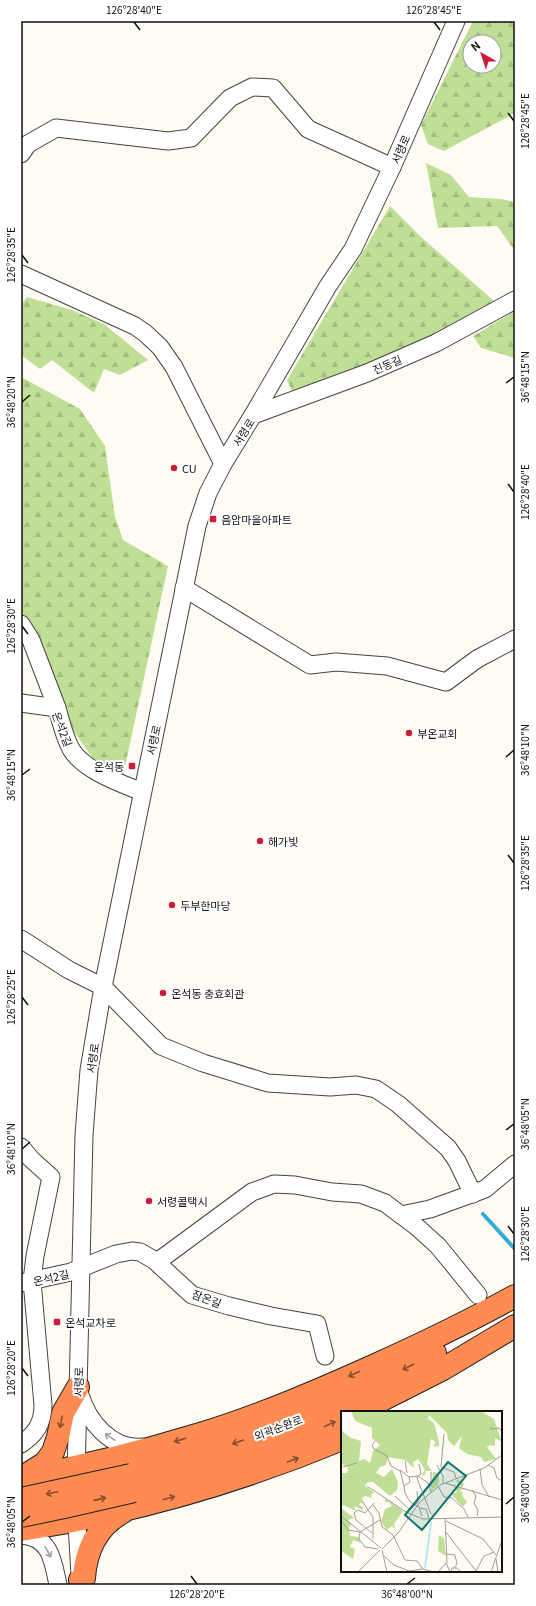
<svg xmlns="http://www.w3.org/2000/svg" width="536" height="1606" font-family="Georgia,'Noto Sans KR',serif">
<defs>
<pattern id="forest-firs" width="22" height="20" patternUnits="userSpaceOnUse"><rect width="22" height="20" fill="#c0df96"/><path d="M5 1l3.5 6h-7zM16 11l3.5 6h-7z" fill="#a4be80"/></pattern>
</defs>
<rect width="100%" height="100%" fill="#fffbf2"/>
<!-- forest -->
<g fill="url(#forest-firs)" fill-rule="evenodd">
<path d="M473,21H515V113L444,151L428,144L421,125ZM470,42H494V66H470Z"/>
<path d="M426,163L451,175L469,197L501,199L515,202V251L497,226L438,228Z"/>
<path d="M390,206L421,237L494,301L426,338L305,392H292L287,380Z"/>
<path d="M27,297L72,310L104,324L148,360L120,375L104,369L94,393L52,360L40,369L21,355V305Z"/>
<path d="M515,311V358L481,348L473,336Z"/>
<path d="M21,377L80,409L105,446L115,517L123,540L168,566L123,776L92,757L74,732L31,626L21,611Z"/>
</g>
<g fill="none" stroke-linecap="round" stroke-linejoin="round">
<!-- stream -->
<path stroke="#34aad7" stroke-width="4" d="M483,1214L515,1249"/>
<!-- minor casing -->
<g stroke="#434343" stroke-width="19">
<g id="minor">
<path d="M21,154L28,144L56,128L168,141L191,138L230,98L252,87L273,88L308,129L392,167"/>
<path d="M21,274L135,326L145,333L160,347L174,367L223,464"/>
<path d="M253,415L367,373L436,343L515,300"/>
<path d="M184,588L310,665L336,662L387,666L446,682L477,659L515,639"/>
<path d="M21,624L31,640L57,708"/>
<path d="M21,703L57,708C61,722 64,736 71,749C83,770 120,783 142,792"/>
<path d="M21,939L69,970L103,987L161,1046L203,1063L268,1083L330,1087L356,1085L376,1089L398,1104L448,1148L457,1161L473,1194"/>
<path d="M21,1147L31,1159L51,1177L35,1256L32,1281L43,1405C43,1423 36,1434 21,1444"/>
<path d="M401,1215L430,1209L485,1189L515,1164"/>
<path d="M157,1262L252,1192L274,1184L295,1185L332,1192L361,1194L385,1203L417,1227L438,1246L478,1295"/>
<path d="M21,1283L71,1272L116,1254L132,1251L140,1252L154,1260L192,1295L229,1306L271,1316L317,1324L325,1356"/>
<path d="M80,1395C88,1421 111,1450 142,1447L143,1448"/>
<path d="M76,1478L84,1135L89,1070L103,987L197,526L208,493L223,464L253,415L328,286L353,249L392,167L456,21"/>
<path d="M76,1508L80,1574"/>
<path d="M21,1535C51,1537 53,1561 58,1585"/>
</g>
</g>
<!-- highway casing -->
<g stroke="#212121" stroke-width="24">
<g id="highway">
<path d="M358,1412L443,1369L515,1326"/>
<path d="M26,1475L45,1463L53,1452L58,1437L63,1413L78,1387"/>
<path d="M131,1475C176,1462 222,1449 267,1432C325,1409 380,1382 435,1353"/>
<path d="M21,1478C81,1467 141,1452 200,1434C259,1416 315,1392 371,1367C420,1345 468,1322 515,1296"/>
<path d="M134,1491L220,1467L279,1446L342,1419"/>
<path d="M21,1530C131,1513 239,1482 342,1439"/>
<path d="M80,1580L84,1578C86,1550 97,1526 123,1512"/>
</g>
</g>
<!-- minor -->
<use href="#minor" stroke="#fff" stroke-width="17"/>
<!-- highway -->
<use href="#highway" stroke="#fe8b51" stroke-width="22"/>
<!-- highway-bridge casing -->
<g stroke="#212121" stroke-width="24" stroke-linecap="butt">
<g id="highway-bridge">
<path d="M21,1499L131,1475"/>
<path d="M21,1516L69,1506L134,1491"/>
</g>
</g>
<!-- highway-bridge -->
<use href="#highway-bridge" stroke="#fe8b51" stroke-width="22"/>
</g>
<!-- one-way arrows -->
<defs><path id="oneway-shaft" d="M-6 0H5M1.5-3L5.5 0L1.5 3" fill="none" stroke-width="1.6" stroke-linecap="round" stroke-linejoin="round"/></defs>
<g stroke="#874e30">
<use href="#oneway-shaft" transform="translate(408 1367) rotate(152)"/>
<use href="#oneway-shaft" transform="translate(354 1374) rotate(156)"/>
<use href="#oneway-shaft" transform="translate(61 1422) rotate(101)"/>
<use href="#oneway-shaft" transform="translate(330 1424) rotate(-24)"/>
<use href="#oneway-shaft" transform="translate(180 1440) rotate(164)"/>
<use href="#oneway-shaft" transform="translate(238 1442) rotate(161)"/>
<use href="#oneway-shaft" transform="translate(293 1460) rotate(-20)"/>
<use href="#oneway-shaft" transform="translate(52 1493) rotate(168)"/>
<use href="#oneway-shaft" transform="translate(169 1498) rotate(-14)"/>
<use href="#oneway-shaft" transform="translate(100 1499) rotate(-13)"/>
</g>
<g stroke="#9f9f9f">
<use href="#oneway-shaft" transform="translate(110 1437) rotate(-146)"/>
<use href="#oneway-shaft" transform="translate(48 1552) rotate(61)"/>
</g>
<!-- ticks -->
<path fill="none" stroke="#101010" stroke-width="1.5" d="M134,22L140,30M434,22L440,30M508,113L514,121M22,255L28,263M506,383L514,377M22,402L30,395M508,484L514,492M22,626L28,634M506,757L514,750M22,775L30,769M508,855L514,863M22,997L28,1005M506,1130L514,1124M22,1149L30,1142M508,1226L514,1234M22,1368L28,1376M506,1504L514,1497M22,1522L30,1516M191,1576L197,1584M407,1584L415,1578"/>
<!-- markers -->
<g fill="#cb1c3a" stroke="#fff" stroke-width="1.5">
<circle cx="174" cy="468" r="4"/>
<rect x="209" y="515" width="8" height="8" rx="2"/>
<circle cx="409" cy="733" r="4"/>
<rect x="128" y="762" width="8" height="8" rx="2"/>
<circle cx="260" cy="841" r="4"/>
<circle cx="172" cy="905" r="4"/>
<circle cx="163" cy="993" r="4"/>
<circle cx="149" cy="1201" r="4"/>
<rect x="53" y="1318" width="8" height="8" rx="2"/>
</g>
<g text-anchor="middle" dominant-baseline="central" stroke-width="4" stroke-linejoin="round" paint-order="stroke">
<!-- street labels -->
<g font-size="11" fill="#101010" stroke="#fff">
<text transform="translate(400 149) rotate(-66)">서령로</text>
<text transform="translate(387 364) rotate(-23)">진동길</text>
<text transform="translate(243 432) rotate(-58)">서령로</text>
<text transform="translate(63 729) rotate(69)">온석2길</text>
<text transform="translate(153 740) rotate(-78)">서령로</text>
<text transform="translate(92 1058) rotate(-82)">서령로</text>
<text transform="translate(51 1277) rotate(-13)">온석2길</text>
<text transform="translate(207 1298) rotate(21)">잠온길</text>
<text transform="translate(78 1382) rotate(-89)">서령로</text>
<text transform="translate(278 1427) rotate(-21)">외곽순환로</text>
</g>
<!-- poi labels -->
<g font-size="11" fill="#101010" stroke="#fff" text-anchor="start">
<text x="182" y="468">CU</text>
<text x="221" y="519">음암마을아파트</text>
<text x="417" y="733">부온교회</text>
<text x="124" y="766" text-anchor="end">온석동</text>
<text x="268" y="841">해가빛</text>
<text x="180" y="905">두부한마당</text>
<text x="171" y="993">온석동 충효회관</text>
<text x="157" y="1201">서령콜택시</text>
<text x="65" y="1322">온석교차로</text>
</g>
</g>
<!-- overview -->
<g transform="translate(341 1411)">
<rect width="161" height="161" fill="#fffbf2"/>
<path d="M10,0H140L153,8L161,31L154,27V35L149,34L146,36L155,48L143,51L140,46L126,43L118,37L121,25L113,35L107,29L106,22L88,4L87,8L93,12L98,31V35L92,36L95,31L90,28L86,53L91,60H85L83,65L81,63L84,59L77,48L72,51L73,57L64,49L47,46L45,54L39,56L35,62L43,66L51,58L57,71L56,79L49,85L32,71H27L24,75L33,81L30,84L31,87L24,85L21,87L22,94L20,91L18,94L22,96V99L13,95L15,100L0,93V62H6L7,57L0,52V19L10,27L20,30L18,50L23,48L29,52L32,40L39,34L31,27V17L14,10ZM92,61L97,62L98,69L97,74L90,80ZM117,68L123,73L119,81H122L121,84L126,91L122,96L110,83L116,81L113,75L120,76L115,70ZM44,87L62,100L53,113L54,118L51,115L46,119L40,111L44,98L51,95L48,91H44ZM0,97L13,107L7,109L10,113L8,117L9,125L17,126L20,132L12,129L9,136L14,138L12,148L0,140ZM98,124L103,127L105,145L97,140Z" fill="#c0df96"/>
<path fill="none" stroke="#b3e8fb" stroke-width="2" d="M84,157L90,111"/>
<path fill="none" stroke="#9f9d98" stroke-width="1" d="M150,16V18L158,17L161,21M103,23L100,56L113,61L115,67M34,30L31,34L33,38L46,45L50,55L59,60M64,50L66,62M78,53L80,63L76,66L77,70L90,103M96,54L102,65V72M147,54L153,57L156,67L161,70M2,56L16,52M139,58L141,74L148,86M104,72L161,89M26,75L65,101L82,108L161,106M63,75L59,59L68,66M97,75L103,86L111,87L123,98L127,106M90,76V61M131,79L135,85L133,92L137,99L136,105M54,85L69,99L77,91L76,80M21,90L32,106V128M32,94L38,102L41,116L52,124L64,149L76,150L82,158M78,97L85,98L88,107M0,105L40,137M81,105L78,96L69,91L64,82L63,75L69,71L68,66L77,65L87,72L90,81M104,107L106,152M0,109L7,119L19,121L18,128L24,136L37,138M105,110L142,128L155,144M104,120L135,160M19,121L39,109M31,122L15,109L13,102L17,99L24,102L33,92M41,138L57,122L79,91L99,74L143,57L161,44M41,139L46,161M105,143L114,144L116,153L113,157M43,145L53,154L68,160L82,158L93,161M155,148L157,161M135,160L143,145L153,141M17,161L39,139M97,161L105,152L109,161M110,161L111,157H116L120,161M150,161L161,129"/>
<path fill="#0f766e" fill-opacity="0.15" stroke="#0f766e" stroke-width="2" d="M107,51L125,65L81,119L64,104Z"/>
<rect width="161" height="161" fill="none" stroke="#101010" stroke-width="2"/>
</g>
<!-- border -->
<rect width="536" height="1606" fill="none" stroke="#ffffff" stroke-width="44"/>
<!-- north arrow -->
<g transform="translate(482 54) rotate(321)"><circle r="19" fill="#ffffff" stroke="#9f9f9f"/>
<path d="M0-3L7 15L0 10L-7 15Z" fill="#cb1c3a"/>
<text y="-6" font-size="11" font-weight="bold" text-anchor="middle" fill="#101010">N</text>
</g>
<rect x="22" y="22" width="492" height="1562" fill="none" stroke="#101010" stroke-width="1.5"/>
<g font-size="10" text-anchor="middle" fill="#101010">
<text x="134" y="14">126°28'40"E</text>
<text x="434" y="14">126°28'45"E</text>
<text transform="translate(525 121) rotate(-90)" y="4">126°28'45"E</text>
<text transform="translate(11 255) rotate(-90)" y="4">126°28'35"E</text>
<text transform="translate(525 377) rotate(-90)" y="4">36°48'15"N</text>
<text transform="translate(11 402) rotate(-90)" y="4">36°48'20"N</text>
<text transform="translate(525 492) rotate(-90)" y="4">126°28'40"E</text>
<text transform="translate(11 626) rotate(-90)" y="4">126°28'30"E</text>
<text transform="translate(525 750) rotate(-90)" y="4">36°48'10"N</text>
<text transform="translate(11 775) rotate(-90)" y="4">36°48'15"N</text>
<text transform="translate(525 863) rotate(-90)" y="4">126°28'35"E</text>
<text transform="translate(11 997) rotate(-90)" y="4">126°28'25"E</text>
<text transform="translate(525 1124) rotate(-90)" y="4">36°48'05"N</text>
<text transform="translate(11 1149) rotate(-90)" y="4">36°48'10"N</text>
<text transform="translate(525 1234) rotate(-90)" y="4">126°28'30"E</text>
<text transform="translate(11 1368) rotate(-90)" y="4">126°28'20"E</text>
<text transform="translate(525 1497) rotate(-90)" y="4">36°48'00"N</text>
<text transform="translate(11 1522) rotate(-90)" y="4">36°48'05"N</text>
<text x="197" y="1598">126°28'20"E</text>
<text x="407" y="1598">36°48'00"N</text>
</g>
</svg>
